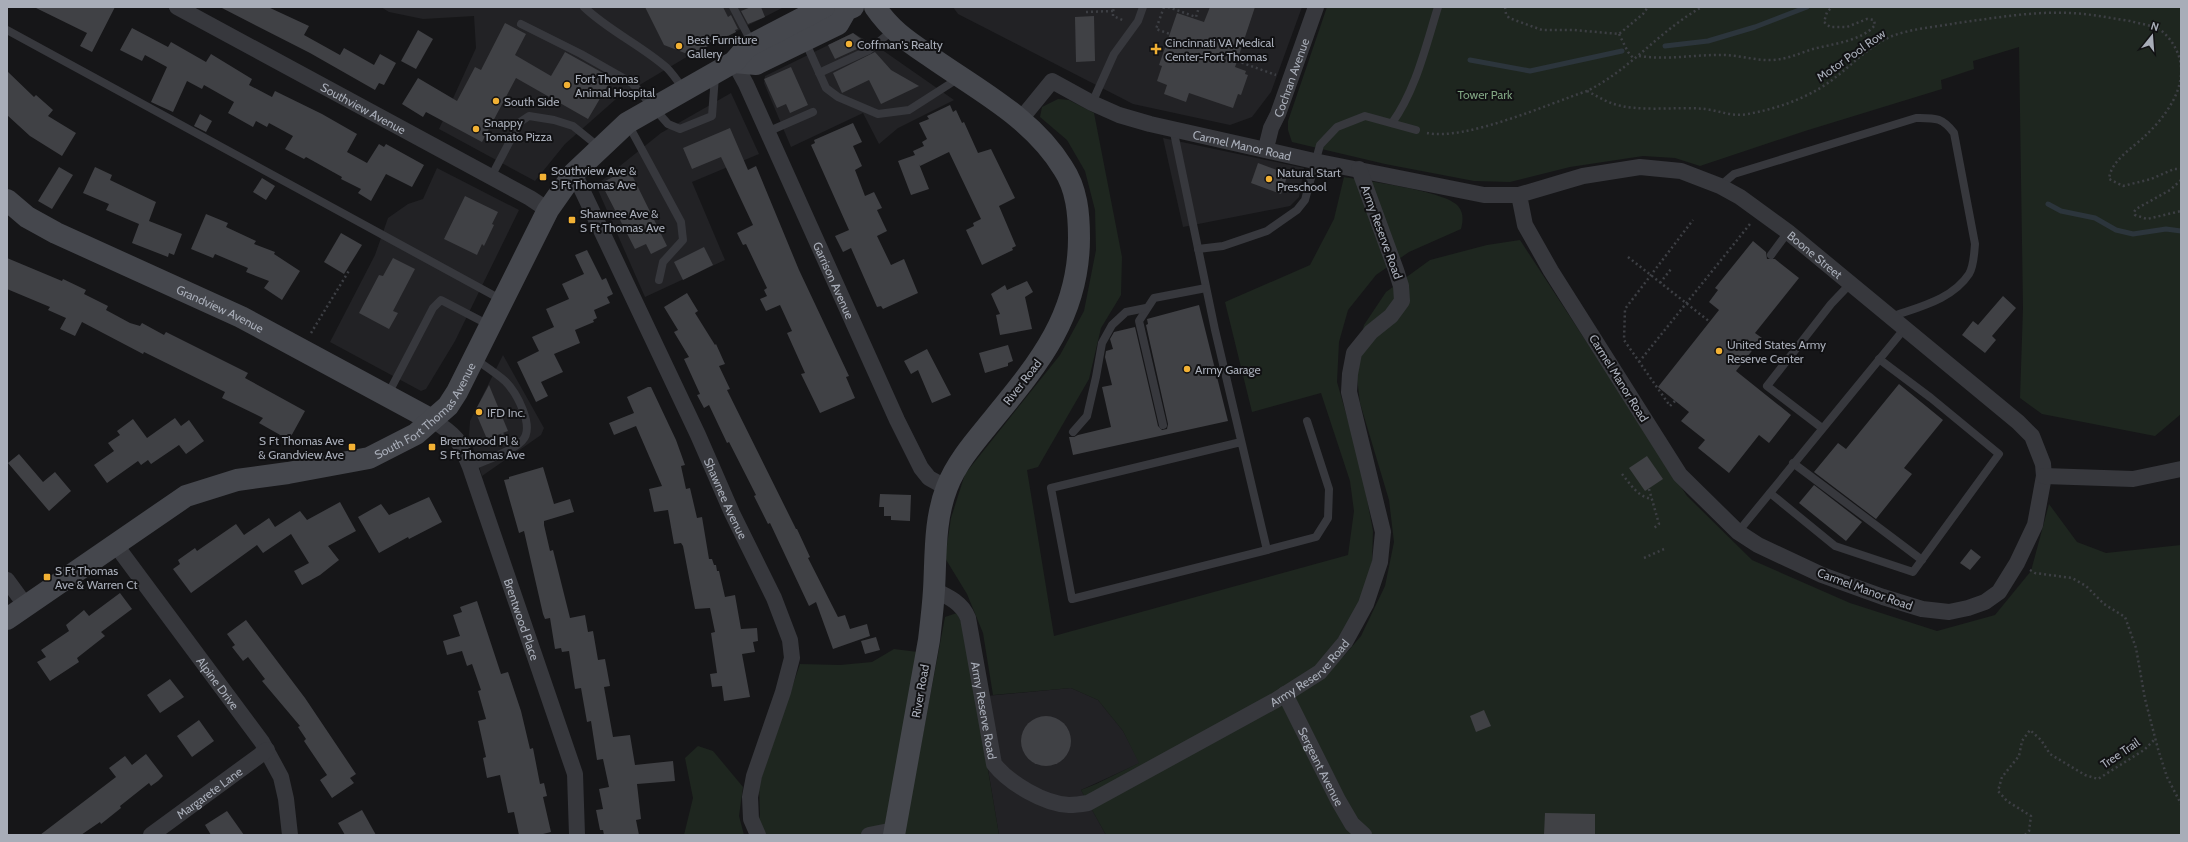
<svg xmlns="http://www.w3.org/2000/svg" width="2188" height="842" font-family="Cabin,sans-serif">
<rect width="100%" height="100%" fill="#161618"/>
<!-- built -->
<g fill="#222225">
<path d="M381,7H784L690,55L616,99L565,144L535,181L439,129L476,48L474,16L423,19L389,12Z"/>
<path d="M953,7H1302L1271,92L1252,117L1230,125L1133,104L958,14Z"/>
<path d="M853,33L878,47L954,100L898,128L879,144L863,113L791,147L764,83L765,76Z"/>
<path d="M731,93L759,154L692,182L725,260L645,297L598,190L600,182L661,133Z"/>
<path d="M1163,138L1304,168L1299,197L1290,206L1183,227Z"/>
<path d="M437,168L519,210L455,341L426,389L421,391L330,342L375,255L388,218L408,204L423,199Z"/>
<path d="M503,355L544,428L541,435L482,476L469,435L470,421Z"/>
<path d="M1071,688L1098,700L1123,731L1140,763L1081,790L1106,835H999L976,697Z"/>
</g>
<!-- green -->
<g fill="#1e261f">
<path d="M1327,7H2181V414L2155,436L2042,414L2020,398L2023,308L2019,47L1973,61L1974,69L1941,80L1942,89L1805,131L1700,166L1675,158L1643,156L1570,167L1510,182L1474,181L1385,164L1292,142L1288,130V121Z"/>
<path d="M1058,99L1069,100L1094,113L1122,257L1121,295L1101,328L1089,379L1038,467L1027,470L1054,636L1348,555L1354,511L1350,481L1321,393L1252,412L1225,302L1310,265L1334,219L1344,177C1366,181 1446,191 1458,206C1464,213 1463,221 1461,229L1409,252L1376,275L1348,310L1339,342L1337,382L1360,462L1373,531L1372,562L1359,608L1334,644L1343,657L1361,636L1385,586L1394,542L1389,500L1360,403L1355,361L1364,325L1386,292L1430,260L1487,245L1520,240L1687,496L1752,560L1850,603L1937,631L1995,615L2031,571L2049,504L2077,542L2106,553L2181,545V835H1106L1081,790L1096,784L1139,763L1123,731L1098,700L1071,688L993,695L983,633L967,594L945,558L951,518L965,474L1060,355L1084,311L1096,250L1095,210L1085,171L1067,140L1040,117L1042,107Z"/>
<path d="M957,613L964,628L999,835H904L945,617Z"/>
<path d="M894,649L918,652L883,835H756L760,814L759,785L800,664L840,665L872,662Z"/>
<path d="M698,746L713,751L743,787L739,816L744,835H684L693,798L685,758Z"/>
</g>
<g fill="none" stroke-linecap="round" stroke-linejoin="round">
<!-- stream -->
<g stroke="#2c353c" stroke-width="5">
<path d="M1665,46L1708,41L1755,27L1807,7"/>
<path d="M1470,60L1530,71L1622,51"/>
<path d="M2048,204L2061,211L2095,218L2116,230L2133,234L2166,229L2181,231"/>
</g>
</g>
<!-- building -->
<g fill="#404145">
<path d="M34,7H115L92,52L80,46L87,33Z"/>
<path d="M220,7H268L309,26L304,35L340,55L344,48L374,65L380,54L396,63L384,85L379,83L375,90L310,53Z"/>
<path d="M645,7H723L728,17L731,15L738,29L735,30L736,32L690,55L664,45Z"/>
<path d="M751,7H761L765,17L748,24L741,11Z"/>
<path d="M1210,7H1255L1235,67L1246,71L1245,74L1248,75L1241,95L1238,94L1233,108L1189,93L1186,102L1164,94L1167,85L1157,81L1162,66L1159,65L1177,13L1204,22Z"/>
<path d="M1094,16L1095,61L1076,62L1075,17Z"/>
<path d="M505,23L526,34L515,55L551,76L565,52L612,78L588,119L516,78L482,142L426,112L423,117L402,104L418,78L457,101L475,67L481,70Z"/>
<path d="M132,28L168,47L171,42L206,62L211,54L252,79L249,85L272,97L275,91L322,114L357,134L347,152L367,163L379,144L384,147L386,144L424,165L412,187L386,174L371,201L358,193L361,189L341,179L342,177L306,157L304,159L285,149L293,136L269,123L267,127L256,121L253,127L228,113L234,102L204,85L202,89L187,81L173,112L151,102L167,67L145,55L142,61L120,50Z"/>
<path d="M418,30L433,39L416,69L401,61Z"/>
<path d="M853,33L868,44L835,59L828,45Z"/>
<path d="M875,52L891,70L919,86L881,104L869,80L842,93L833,73Z"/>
<path d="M791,67L808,105L790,113L786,104L777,108L764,79Z"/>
<path d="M7,71L34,97L36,95L53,110L48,116L76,133L62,156L30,136L7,115Z"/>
<path d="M950,105L953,112L956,110L962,123L964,122L978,153L991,149L1015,198L999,206L1016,246L1012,248L1013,250L982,265L966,230L974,226L973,223L981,219L949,152L920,166L919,164L929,189L911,195L898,161L915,155L913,151L924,146L922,142L927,139L919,123L929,119L927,116Z"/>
<path d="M200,114L212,121L206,132L194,126Z"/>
<path d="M853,123L862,142L853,146L862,166L855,170L865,196L874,192L882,208L877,210L887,231L877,236L891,265L904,259L918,293L883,309L881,306L877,307L851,248L843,252L835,236L849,230L811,145L815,143L814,140Z"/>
<path d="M730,128L748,170L756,166L799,270L849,376L846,377L855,398L820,413L801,374L805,373L787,333L792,331L780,305L766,311L760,299L767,296L764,290L767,288L746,244L743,245L737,233L753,225L721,157L692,169L683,148Z"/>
<path d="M1258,163L1288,174L1281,194L1251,183Z"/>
<path d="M59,167L73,175L52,209L38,201Z"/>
<path d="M95,167L112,175L110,180L156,202L149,221L182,234L174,255L169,253L168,257L132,243L139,224L106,210L109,204L83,193Z"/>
<path d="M629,169L667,246L651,254L646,244L635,249L601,183Z"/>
<path d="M262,178L275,186L266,200L253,192Z"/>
<path d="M465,196L498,212L492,224L494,225L484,246L482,244L477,255L444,239Z"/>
<path d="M206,214L228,223L226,227L256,241L254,244L275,252L274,254L300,271L282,300L264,288L269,281L246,272L248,268L215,254L213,258L191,249Z"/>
<path d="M341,233L362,245L344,274L324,262Z"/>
<path d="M1753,241L1766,252L1767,259H1775L1799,278L1755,333L1762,338L1736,371L1791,415L1769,443L1759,435L1729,473L1698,448L1705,440L1681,421L1689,412L1658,387L1719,310L1709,302L1718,290L1715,288Z"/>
<path d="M704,247L713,265L683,280L674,262Z"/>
<path d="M587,250L602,280L606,278L613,294L607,297L610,303L594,310L597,318L593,320L594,322L575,330L580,343L554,354L563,372L541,382L548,396L536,402L517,362L539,351L532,337L554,327L546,309L569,299L562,284L584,274L575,255Z"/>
<path d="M7,258L62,281L63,279L86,290L84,294L108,306L106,310L130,323L140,326L142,323L164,335L166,332L248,373L245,378L305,411L289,440L259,423L263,418L222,398L225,392L144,352L143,354L82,322L75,336L60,329L66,318L48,310L50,307L7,289Z"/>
<path d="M393,258L415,269L393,311L398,313L389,329L359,313L379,275L383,276Z"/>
<path d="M1027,281L1033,292L1025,297L1032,329L1000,335L996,315L1000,314L991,294L1005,285L1007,290Z"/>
<path d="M687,293L698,311L695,313L715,345L716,344L725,364L719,366L730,389L727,390L796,529H797L810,557L808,558L838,617L845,615L850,629L867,624L870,636L833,649L816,602L809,606L770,523L768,524L754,496L756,495L729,442L727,443L709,405L704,408L697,395L700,394L684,359L689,357L674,332L678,330L664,307Z"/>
<path d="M2003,296L2016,308L1992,336L1996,340L1985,353L1962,335L1973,321L1978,325Z"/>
<path d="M1199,305L1228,421L1073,455L1069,437H1074L1078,435L1111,427L1102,387L1112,385L1105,357L1106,351L1113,349L1110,339L1114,332L1135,327L1158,426L1162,430L1167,429L1168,424L1146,325L1148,324L1147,319Z"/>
<path d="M1008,345L1013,361L1008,363V366L985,373L979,353Z"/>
<path d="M927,349L951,395L932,403L918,370L911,374L904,361Z"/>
<path d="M1899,384L1943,420L1904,468L1912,474L1876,519L1814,472L1838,443L1846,449Z"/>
<path d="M489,385L508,431L487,439L475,411Z"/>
<path d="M648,387H651L676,440L685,465L681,466L686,489L690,488L697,518L702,517L709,559H712L714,565H716L717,571H719L725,597L735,595L741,629L757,628L758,641L753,642L755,652L742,654L750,697L724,701L722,686L712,687L710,674L717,673L711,633L715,632L710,608L695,609L683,546L681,543L674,544L668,510L654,512L649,489L662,486L636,426L614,435L609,423L634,413L627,397Z"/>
<path d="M175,418L181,426L189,420L204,441L186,454L179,445L151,464L148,460L141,465L138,461L107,483L94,465L114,451L108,443L120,435L117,431L133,419L147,438Z"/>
<path d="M19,454L43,482L55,472L71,491L49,511L8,463Z"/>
<path d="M1647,456L1663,479L1645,491L1629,468Z"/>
<path d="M543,467L554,504L570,499L574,512L544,521V525L550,551L553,550L570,618L585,615L588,632L593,631L598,660L605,659L610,686L604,687L613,737L630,735L635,765L673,761L675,781L637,784L641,819L636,820L639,835H604L603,830H600L596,810L603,809L599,789L609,787L603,759L597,760L591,721L587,722L581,688L575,689L569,651L562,652L561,648L555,649L550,618L545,619L543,614L524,531L519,533L504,480L509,479V477Z"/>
<path d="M1814,485L1862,522L1846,541L1799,503Z"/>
<path d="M880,494L911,495L910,521L891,520V516H884V507H879Z"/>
<path d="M429,497L442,522L409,539L408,537L379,553L358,517L381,504L389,515Z"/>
<path d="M340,502L356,531L328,546L339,560L320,575L302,585L294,571L309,563L291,534L263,553L257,545L191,593L173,569L180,564L178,560L195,548L197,551L236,524L244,535L269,518L275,527L300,511L307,520Z"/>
<path d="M1971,549L1981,557L1970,570L1960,563Z"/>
<path d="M120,593L132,609L101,632L105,636L77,658L79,662L50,681L37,662L46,657L41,650L69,631L66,625L84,610L89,616Z"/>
<path d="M477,601L501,674L508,672L521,711L530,749L533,748L540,784L544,783L547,796L543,797L551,832L539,835H519L514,812L508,813L500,775L487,778L483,758L486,757L478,721L486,719L478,691L481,690L472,664L467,666L462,651L447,655L443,641L460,636L453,615L462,612L460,607Z"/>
<path d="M246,620L305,698L356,774L350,778L354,783L332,798L320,780L327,775L304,741L306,739L298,727L300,726L262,681L265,679L248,657L243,661L232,647L235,645L227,634Z"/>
<path d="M876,637L880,650L865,654L861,641Z"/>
<path d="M170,679L184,697L160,713L147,695Z"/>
<path d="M1484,710L1491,726L1476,732L1470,716Z"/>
<circle cx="1046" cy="741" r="25"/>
<path d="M199,720L214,741L192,757L177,736Z"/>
<path d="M146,754L163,776L158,781L151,786L149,783L120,806L121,808L101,824L100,822L81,835H40L116,777L109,768L125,756L132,765Z"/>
<path d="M362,810L376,835H345L338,823Z"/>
<path d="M227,811L244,835H211L205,825Z"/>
<path d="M1545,813L1595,814V835H1544Z"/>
</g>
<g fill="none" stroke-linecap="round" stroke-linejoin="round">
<!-- path -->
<g stroke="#3d3f44" stroke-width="2.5" stroke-dasharray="2 3" stroke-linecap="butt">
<path d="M1164,7L1156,29L1170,34"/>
<path d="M1168,7L1196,17L1199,7"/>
<path d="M1505,7L1506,14L1509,18L1542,30H1574L1619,34L1643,14L1648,7"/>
<path d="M1113,11L1115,7"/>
<path d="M1086,12L1113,11V16L1125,21"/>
<path d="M1619,34L1628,52L1634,59"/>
<path d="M1639,56C1666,60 1692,55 1718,55C1736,54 1754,61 1773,60C1788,59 1800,53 1813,49C1832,44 1862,41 1875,25L1874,20L1867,19L1847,27H1830L1824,22L1827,12L1832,7"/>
<path d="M1237,61L1276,75"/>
<path d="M1587,91C1595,95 1603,100 1611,103C1638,113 1676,106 1705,109C1720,111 1733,117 1748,114C1775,109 1802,100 1825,85C1848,70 1869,44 1895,35C1915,28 1937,27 1957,23C1995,18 2033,11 2071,13C2091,14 2110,18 2130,21C2140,24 2154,25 2163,32C2173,41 2180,54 2181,67C2183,93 2164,118 2146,135C2133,148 2111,160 2109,179L2123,186L2151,179L2174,169H2181"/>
<path d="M1427,133C1466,141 1548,104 1587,91C1630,70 1660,30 1702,7"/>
<path d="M2181,180L2170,190L2136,209L2134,212L2135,215L2147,219L2181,211"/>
<path d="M1628,257L1710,322"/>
<path d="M1660,283L1671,269"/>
<path d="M311,333L350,269"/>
<path d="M1639,362L1750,224"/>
<path d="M1675,401L1670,406L1624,340L1625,309L1693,220"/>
<path d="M502,433L505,439"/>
<path d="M1622,474C1631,485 1638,497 1652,499"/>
<path d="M1649,489L1659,524L1654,528"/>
<path d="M1644,558L1664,549"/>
<path d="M2030,570L2035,573L2072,578L2086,586L2104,604L2125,617L2136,648L2145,699L2158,749L2167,777L2181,804"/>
<path d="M2025,835L2029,831L2031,816L2007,801L1998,791L2002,777L2019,756L2022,741L2030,730L2041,740L2050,754L2085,775L2098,779L2144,750L2155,739"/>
</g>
<!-- lane -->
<g stroke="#37383d" stroke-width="8">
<path d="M584,7C609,31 641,45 667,68C673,74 679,83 684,90"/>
<path d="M733,7L752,43"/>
<path d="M521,24L581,54L632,83L668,124L680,129L712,116L715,76"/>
<path d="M7,30L502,300"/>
<path d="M805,41L826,88L838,97L878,114L909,110L959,78"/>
<path d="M819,73L869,50L893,30"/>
<path d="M1092,103L1114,54L1138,21L1143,7"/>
<path d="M1392,123C1416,90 1426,45 1438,7"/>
<path d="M628,124L681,222L683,240L663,262L659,280"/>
<path d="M1173,128L1215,330L1267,550L1072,599L1051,488L1241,442"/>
<path d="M767,132L813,112"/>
<path d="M491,177L520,122L529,116L554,120L573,126L599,147"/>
<path d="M1720,186L1734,174L1916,118C1935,118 1942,117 1954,133L1975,244C1974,254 1974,266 1969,274C1952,300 1918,307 1891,317"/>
<path d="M1198,249L1223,246L1267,231L1297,210L1305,200L1320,145L1337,127L1365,116L1416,130"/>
<path d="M1771,255L1788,232"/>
<path d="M387,396L433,308L441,300L489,325"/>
<path d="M1163,425L1139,321L1154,298L1206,288"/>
<path d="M1822,428L1767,386L1831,304L1850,284"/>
<path d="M1073,432L1087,416L1096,377L1102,343L1112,325L1126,312L1146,308"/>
<path d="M1793,463L1922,560"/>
<path d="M470,467C485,461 511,452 522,441C536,427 516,392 505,381C496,373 485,366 475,359"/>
<path d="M1770,493L1835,546L1913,572L1999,454L1931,398L1879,359"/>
<path d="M1738,532L1905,328"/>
<path d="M1267,550L1316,537L1328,518L1329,489L1307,421"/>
</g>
<!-- street -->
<g stroke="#37383d" stroke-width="16">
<path id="s1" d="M177,7L530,198L548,210"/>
<path id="s2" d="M734,62L746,84L897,420L921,468L929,478L947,488"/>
<path id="s3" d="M1021,119L1052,81L1092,103L1119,115L1150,124L1314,161L1484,195H1519L1583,176L1640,167L1681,171L1720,186L1740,197L1788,232L2018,422L2032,436L2043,464L2044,476L2035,525L2017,563L1999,592L1985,602L1968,608L1949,612L1922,609L1883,597L1822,575L1758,545L1738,532L1680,475L1551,271L1525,225L1519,195"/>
<path id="s4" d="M1266,148L1271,128L1278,114L1316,7"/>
<path id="s5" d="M574,173L698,435L732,513L774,598L790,640L792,658L783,692L754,776L750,797L751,819L758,835"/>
<path id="s6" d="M432,420C457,435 459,440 470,467L575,774L577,835"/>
<path d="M2044,476L2133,479L2181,469"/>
<path id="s7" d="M115,544L262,742L281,777L286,799L290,835"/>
<path d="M7,580L26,606"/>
<path id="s8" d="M934,590C949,597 962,603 968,618L994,764C1009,783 1044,804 1069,805C1076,805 1082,804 1088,803L1276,700L1320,672L1345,642L1355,624L1366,604L1380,562L1383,532L1349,392L1350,374L1354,353L1371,332L1391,316L1402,301L1401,286L1396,270L1359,169"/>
<path id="s9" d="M1285,694L1338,800L1352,824L1364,835"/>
<path id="s10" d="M151,835L267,750"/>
<path d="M869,835L894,830"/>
</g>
<!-- secondary -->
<g stroke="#45474d" stroke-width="22">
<path d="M875,7C891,30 906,40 928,55C976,89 1032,117 1063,168C1077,189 1079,214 1079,238C1079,314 1040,362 994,418C977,439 957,461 947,487C934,520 936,556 934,590C933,607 931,623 929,640L894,835"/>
<path d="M734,62L756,64L838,24L846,10L853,7"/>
<path id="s11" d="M7,200L27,217L56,233L241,317L432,420"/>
<path id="s12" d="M7,619L186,496L237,480L288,473L369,458L416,434L448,406L457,392L548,210L574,173L627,123L734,62L747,47L824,7"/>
</g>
</g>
<!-- markers -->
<g fill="#f2b134" stroke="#111113" stroke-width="1.5">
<circle cx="849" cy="44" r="4"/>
<circle cx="679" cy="46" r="4"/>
<path d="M1154 43h4v4h4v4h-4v4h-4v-4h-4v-4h4z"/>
<circle cx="567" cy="85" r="4"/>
<circle cx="496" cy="101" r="4"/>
<circle cx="476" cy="129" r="4"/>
<rect x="539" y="173" width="8" height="8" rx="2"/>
<circle cx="1269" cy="179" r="4"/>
<rect x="568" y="216" width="8" height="8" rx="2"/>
<circle cx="1719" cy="351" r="4"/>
<circle cx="1187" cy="369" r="4"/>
<circle cx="479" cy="412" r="4"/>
<rect x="348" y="443" width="8" height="8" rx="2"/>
<rect x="428" y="443" width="8" height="8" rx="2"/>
<rect x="43" y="573" width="8" height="8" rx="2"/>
</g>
<g text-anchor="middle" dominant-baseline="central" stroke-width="4" stroke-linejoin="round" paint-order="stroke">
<!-- poi labels -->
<g font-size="12" fill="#a8adb8" stroke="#111113" text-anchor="start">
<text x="687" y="39">Best Furniture<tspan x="687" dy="14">Gallery</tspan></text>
<text x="1165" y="42">Cincinnati VA Medical<tspan x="1165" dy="14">Center-Fort Thomas</tspan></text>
<text x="857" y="44">Coffman's Realty</text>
<text x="575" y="78">Fort Thomas<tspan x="575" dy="14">Animal Hospital</tspan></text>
<text x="504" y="101">South Side</text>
<text x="484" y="122">Snappy<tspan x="484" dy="14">Tomato Pizza</tspan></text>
<text x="551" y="170">Southview Ave &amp;<tspan x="551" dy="14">S Ft Thomas Ave</tspan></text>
<text x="1277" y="172">Natural Start<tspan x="1277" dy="14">Preschool</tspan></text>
<text x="580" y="213">Shawnee Ave &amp;<tspan x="580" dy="14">S Ft Thomas Ave</tspan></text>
<text x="1727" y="344">United States Army<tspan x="1727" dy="14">Reserve Center</tspan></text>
<text x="1195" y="369">Army Garage</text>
<text x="487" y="412">IFD Inc.</text>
<text x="344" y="440" text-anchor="end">S Ft Thomas Ave<tspan x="344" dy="14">&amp; Grandview Ave</tspan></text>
<text x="440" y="440">Brentwood Pl &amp;<tspan x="440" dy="14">S Ft Thomas Ave</tspan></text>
<text x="55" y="570">S Ft Thomas<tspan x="55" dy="14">Ave &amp; Warren Ct</tspan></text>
</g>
<!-- street labels -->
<g font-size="12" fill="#a8adb8" stroke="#111113">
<text transform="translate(1851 55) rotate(-35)">Motor Pool Row</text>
<text stroke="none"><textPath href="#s4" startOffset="75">Cochran Avenue</textPath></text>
<text stroke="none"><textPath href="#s1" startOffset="212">Southview Avenue</textPath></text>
<text stroke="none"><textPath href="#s3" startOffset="251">Carmel Manor Road</textPath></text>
<text transform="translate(1382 232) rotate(70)">Army Reserve Road</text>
<text stroke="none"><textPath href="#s3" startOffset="858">Boone Street</textPath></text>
<text stroke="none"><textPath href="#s2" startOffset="240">Garrison Avenue</textPath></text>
<text stroke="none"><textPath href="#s11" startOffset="240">Grandview Avenue</textPath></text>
<text transform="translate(1619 378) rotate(58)">Carmel Manor Road</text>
<text transform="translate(1022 382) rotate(-52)">River Road</text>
<text stroke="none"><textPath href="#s12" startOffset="480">South Fort Thomas Avenue</textPath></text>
<text stroke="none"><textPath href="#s5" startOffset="359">Shawnee Avenue</textPath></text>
<text transform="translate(1865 589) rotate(20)">Carmel Manor Road</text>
<text stroke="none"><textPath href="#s6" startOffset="223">Brentwood Place</textPath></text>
<text stroke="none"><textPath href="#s8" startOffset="558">Army Reserve Road</textPath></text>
<text stroke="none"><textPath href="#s7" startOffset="173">Alpine Drive</textPath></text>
<text transform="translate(920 691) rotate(-80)">River Road</text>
<text stroke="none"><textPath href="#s8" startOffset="139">Army Reserve Road</textPath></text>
<text transform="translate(2120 753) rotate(-34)">Tree Trail</text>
<text stroke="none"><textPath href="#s9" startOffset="81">Sergeant Avenue</textPath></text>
<text stroke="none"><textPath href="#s10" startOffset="72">Margarete Lane</textPath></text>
</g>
<!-- park labels -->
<g font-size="12" fill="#7fa381" stroke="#111113">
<text x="1485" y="94">Tower Park</text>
</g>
</g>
<!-- border -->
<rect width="2188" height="842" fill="none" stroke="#a8adb8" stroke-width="16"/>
<!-- north arrow -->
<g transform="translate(2152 36) rotate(17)" stroke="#111113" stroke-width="3" paint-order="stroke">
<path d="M0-3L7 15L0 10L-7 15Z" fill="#a8adb8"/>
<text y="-6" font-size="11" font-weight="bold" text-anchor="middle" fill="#a8adb8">N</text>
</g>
</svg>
